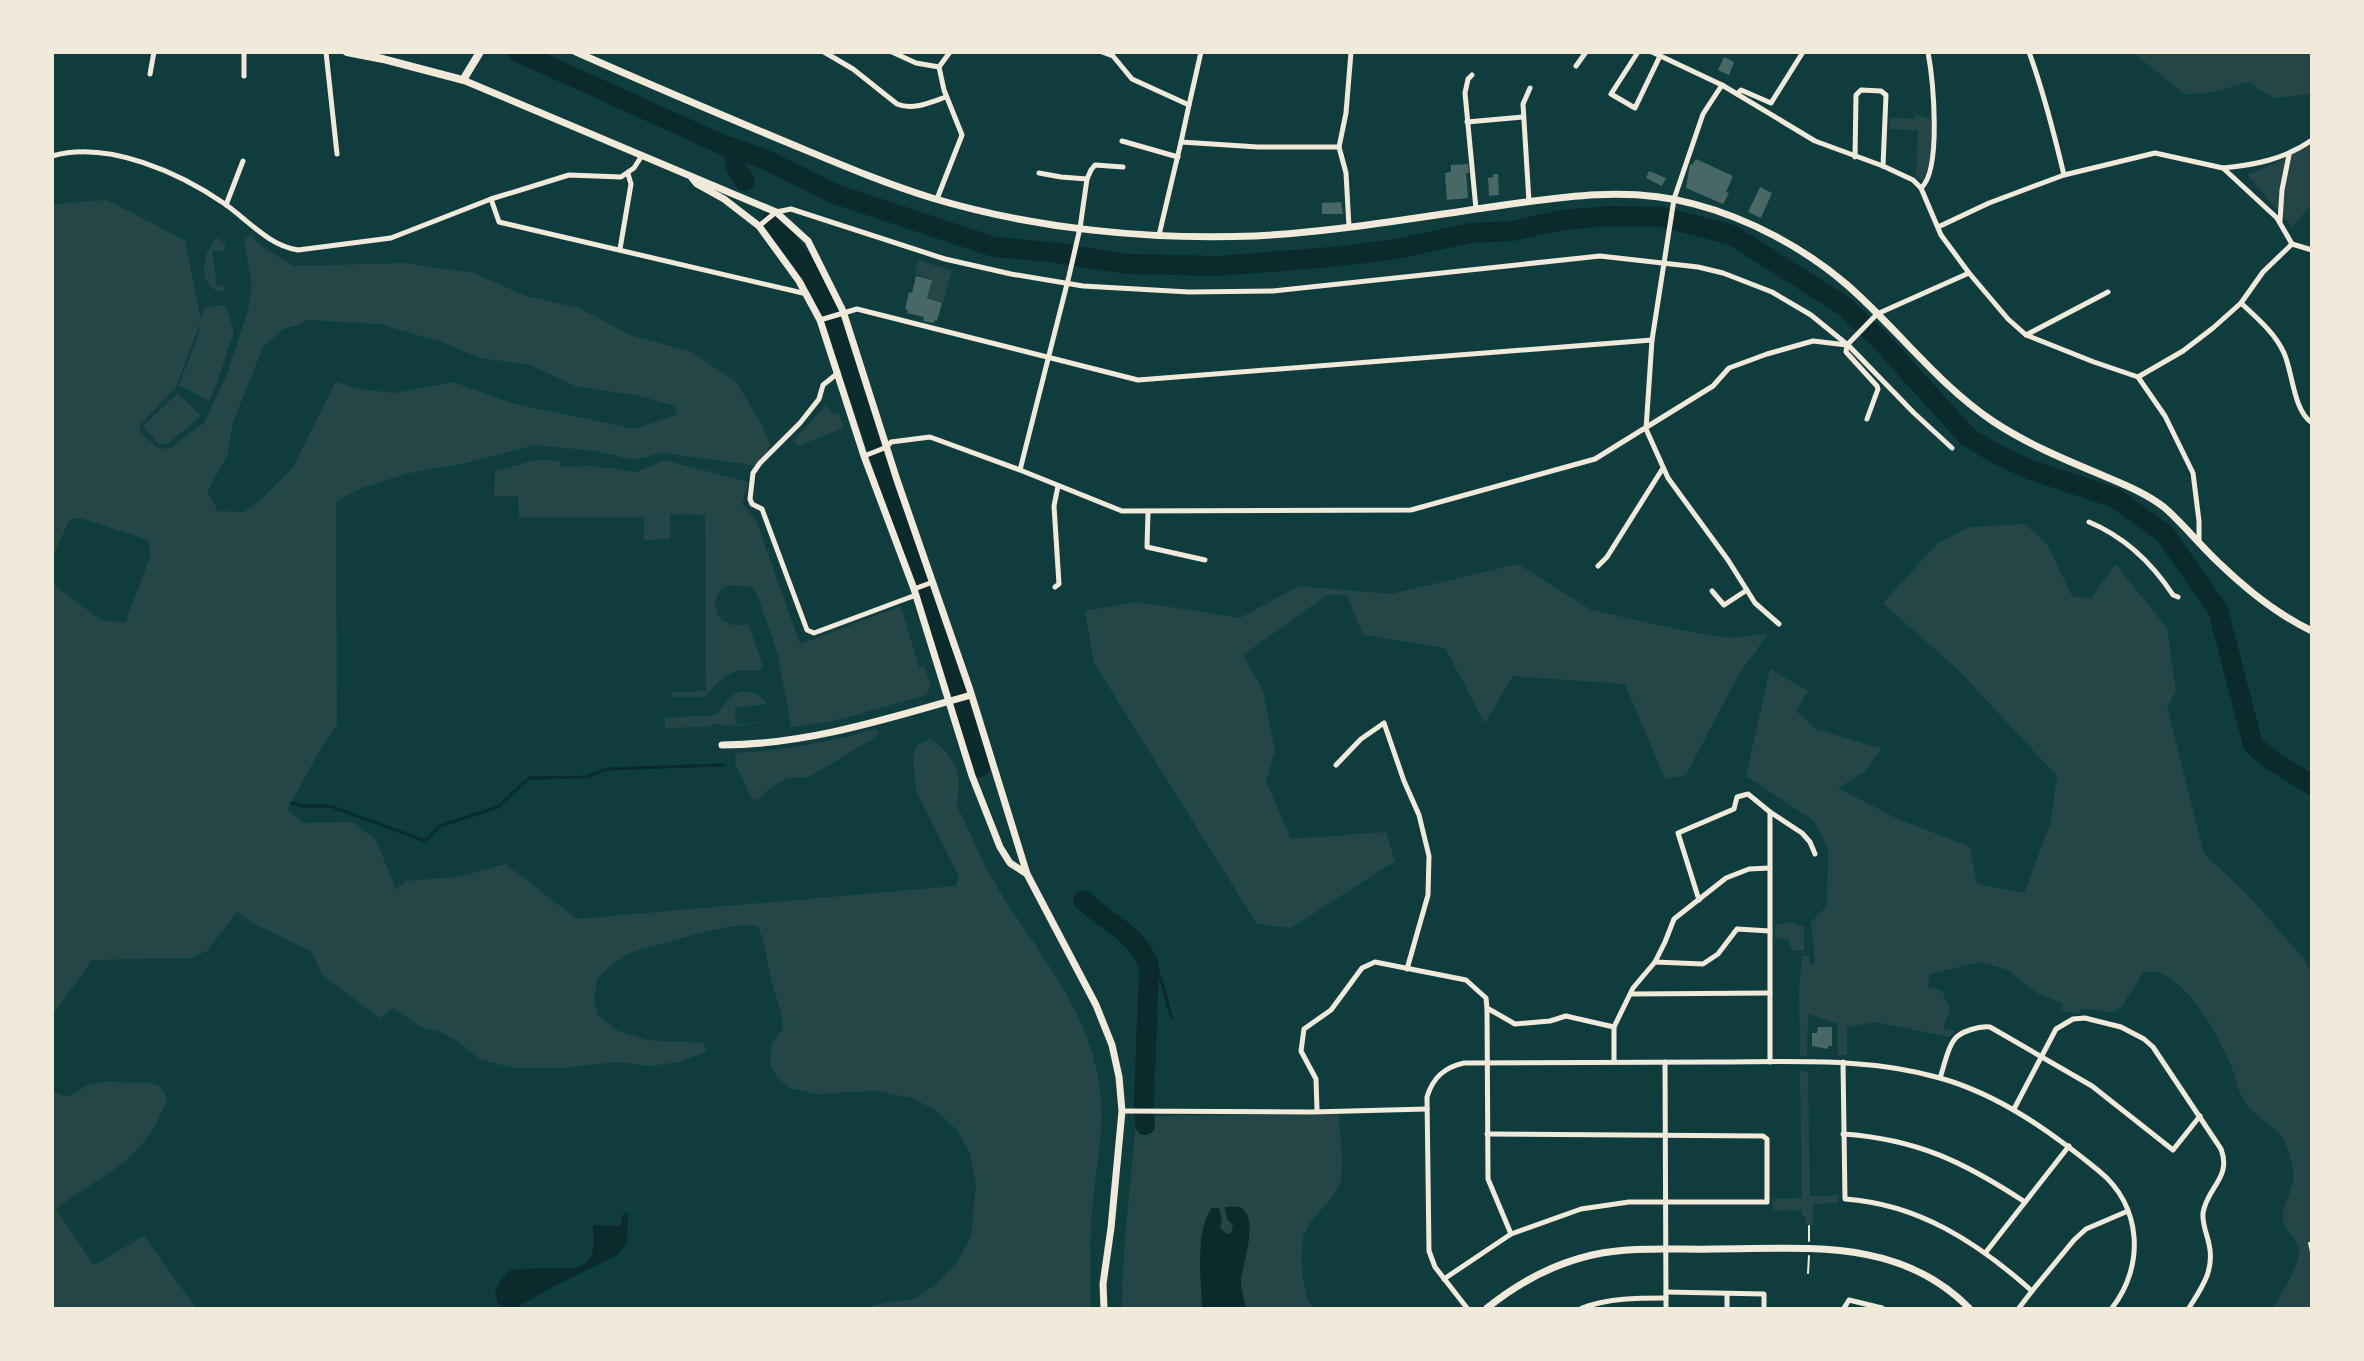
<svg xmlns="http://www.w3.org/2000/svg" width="2364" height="1361" font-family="'Archivo Narrow',sans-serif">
<rect width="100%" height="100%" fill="#0f3d3e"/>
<!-- green -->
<g fill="#244646" fill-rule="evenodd">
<path d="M2133,53H2311V98L2310,94L2273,98L2248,82L2214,92L2185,94Z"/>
<path d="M1915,114L1931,119V156L1923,181L1916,177L1918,130L1890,129V118L1915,119Z"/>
<path d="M2311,144V205L2292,227L2247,175L2278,162Z"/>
<path d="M107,200L185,240L201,320L205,307L225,305L234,331L219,377L209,401L179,385L198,336L201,321L176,387L141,424L140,432L159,449L170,448L204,423L226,377L248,310L252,287L244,239L252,235L258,244L293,266L405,263L474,273L526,296L579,308L633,336L690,351L736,382L761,423L770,445L761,466L662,453L633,460L597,451L534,445L463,464L409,473L362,488L336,501L337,725C317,751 304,781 287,809L303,823L352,822L376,840L396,890L405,881L459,877L505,864L577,919L956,886L959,877L916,791L913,757L917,745L928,739C953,749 965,778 956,804C969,829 979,857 994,882C1030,943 1080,997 1096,1068C1107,1112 1098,1156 1093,1199C1089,1235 1091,1272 1090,1308H865L888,1302L914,1299L935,1285L957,1262L971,1236L976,1183L970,1154L958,1131L938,1112L913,1098L875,1091L817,1094L790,1088L777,1077L770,1064L772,1043L783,1029C782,1007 775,998 771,978C767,961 766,944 758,927L744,924L707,931L629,953L610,966L597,979L594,1001L598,1016L618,1031L647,1040L702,1043L708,1051L679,1062L650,1066L617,1062L561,1068H514L481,1060L459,1042L438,1030L425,1029L392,1008L380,1018L323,976L311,951L256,925L237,912L207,951L190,958L92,960L53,1015V584L101,620L125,623L151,554L148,540L80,518L69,520L53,558V204ZM306,320L380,324L441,342L480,358L531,365L577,387L636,395L675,406L677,415L635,429L515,404L453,382L395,393L357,389L336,382L293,468L260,501L243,512L218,511L207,491L227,457L233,422L263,347L283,329L298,325Z"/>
<path d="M217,238L225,243V251H212L217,286H226L223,292C196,289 202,251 217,238Z"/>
<path d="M918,260L952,271L943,303L926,297L931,279L915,274Z"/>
<path d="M178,393L201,416L169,443L159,444L143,426Z"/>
<path d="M826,405L835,415L838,413L844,428L798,446L793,441Z"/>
<path d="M536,460L560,461L561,467L594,466L637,472L664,460L748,482L742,504L756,520L800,644L901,606L919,667L924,666L931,686L926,695C883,706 836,724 791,727L778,655L757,594L751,587L729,585L720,591L717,597L715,604L718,616L723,621L733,625H749L763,667L758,671C729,667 723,677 705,697H673L671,692L706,691L705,515L670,514V539L644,540V517H519L518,496H494L495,471Z"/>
<path d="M2025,524L2047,544L2072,596L2091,599L2115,564L2167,628L2176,692L2167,706L2204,854L2244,891L2304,959L2311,973V1308H2273C2280,1295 2304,1260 2298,1246C2293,1234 2282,1229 2283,1215C2284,1199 2296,1187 2293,1171C2292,1162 2287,1143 2281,1136C2271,1123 2254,1116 2245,1102C2237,1091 2236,1075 2230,1063C2218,1035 2181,965 2144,972L2121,1007L2115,1012C2103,1012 2092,1008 2081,1009L2078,1014L2060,1010L2064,1004L2038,994L2008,970L1979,962L1930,974L1927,987L1942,991L1950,1010L1943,1028L1955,1031L1949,1037L1876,1022L1847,1027V1055H1838V1024L1808,1014L1807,1056H1800L1799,991L1802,956H1810L1809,964L1815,965L1811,922L1827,906L1828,848L1814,821L1746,776L1770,669L1808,691L1796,711L1816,729L1882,749L1864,772L1838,788L1896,818L1970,847L1977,884L2024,893L2051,822L2057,776L1959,671L1883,603L1937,544L1969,527Z"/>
<path d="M1518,564L1591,610L1686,631L1731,638L1768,634L1739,674L1686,775L1665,779L1625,684L1513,676L1485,723L1445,648L1363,635L1347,595H1327L1243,655L1263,691L1275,751L1266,781L1291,839L1386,832L1395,861L1291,928L1257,924L1094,663L1085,611L1137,602L1240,618L1299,586L1391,594Z"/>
<path d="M745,691L756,693L767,704L735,708L736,724L769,721L736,726L716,724L704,727L665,728V718L714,715C728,708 724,693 745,691Z"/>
<path d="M875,729L879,733L871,740L809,777L787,778L770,788L757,800L752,799L735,763V757L738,753C785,750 830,742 875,729Z"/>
<path d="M1792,923L1804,927V950H1791L1789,940L1775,937V924Z"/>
<path d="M1800,1071L1808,1072L1810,1196L1838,1195V1203L1813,1204V1225H1806V1216H1802V1210L1773,1211L1772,1199L1802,1198Z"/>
<path d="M106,1082L150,1083L159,1086L167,1098C146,1162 103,1173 56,1209L94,1265L144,1236L196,1308H53V1090C68,1103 73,1092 87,1086C93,1083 100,1083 106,1082Z"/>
<path d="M1339,1114C1339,1130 1344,1165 1341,1179C1335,1202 1314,1212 1305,1232C1298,1246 1302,1297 1313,1308H1122C1122,1244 1132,1180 1136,1116Z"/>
</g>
<!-- water -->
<g fill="#0a2a2b">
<path d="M1225,1207C1229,1207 1235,1206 1239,1207C1261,1214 1242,1266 1241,1280C1241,1289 1244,1300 1246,1308H1202C1201,1281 1195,1229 1212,1208H1219L1222,1220L1220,1228L1227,1234L1231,1233L1233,1225L1227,1219Z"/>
<path d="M628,1213L627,1243L619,1254L554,1286L516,1308H504L498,1304L495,1291L501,1279L511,1269L576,1268C598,1259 593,1246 593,1225L620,1226L623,1214Z"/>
</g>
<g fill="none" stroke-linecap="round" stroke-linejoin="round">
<!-- stream -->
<g stroke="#0a2a2b" stroke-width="3">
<path d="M292,803L302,806H330L425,841L440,826L498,807L529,778L587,777L606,769L723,765"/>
<path d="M1143,951C1161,965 1165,996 1171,1017"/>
</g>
<!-- river -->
<g stroke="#0a2a2b" stroke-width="20">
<path d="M518,52L721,144L764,159L835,194L994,247L1050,252L1128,264L1218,266L1332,257L1391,250L1471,233L1512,231L1562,220L1608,216L1662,217L1732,235L1844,306L1881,341L1968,437L2000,456L2031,470L2115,498L2165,534L2218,610L2253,745L2270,759L2312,785"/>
<path d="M732,148L736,168L745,181"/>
<path d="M772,221L803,262L835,322L957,688L980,767"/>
<path d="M1083,900C1106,922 1140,935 1149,967L1144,1103L1145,1125"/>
</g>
</g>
<!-- building -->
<g fill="#486865">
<path d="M1724,57L1734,62L1729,75L1718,70Z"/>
<path d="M1696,159L1733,176L1726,192L1729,193L1723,204L1686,188L1690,164L1692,165Z"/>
<path d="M1468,164L1469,173H1466L1468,198L1447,200L1445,173L1451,172V165Z"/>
<path d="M1649,171L1666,178L1662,186L1646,178Z"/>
<path d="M1493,174H1498L1499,195L1489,196L1488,178L1493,177Z"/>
<path d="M1760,187L1772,193L1761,218L1748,212Z"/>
<path d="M1341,202L1343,214H1322V203Z"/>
<path d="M916,276L932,280L927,298L942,303L937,321L935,320L934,323L923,321L924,317L907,313L908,310L905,309L909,292L912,293Z"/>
<path d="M1818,1027H1832V1046H1828V1049L1812,1046V1033H1817Z"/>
</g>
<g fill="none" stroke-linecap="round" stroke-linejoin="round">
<!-- path -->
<g stroke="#f1e9da" stroke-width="2">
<path d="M1809,1241V1226"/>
<path d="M2309,1243L2312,1256"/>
<path d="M1808,1273L1809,1256"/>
</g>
<!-- minor -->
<g stroke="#f1e9da" stroke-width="5">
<path d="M244,52V76"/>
<path d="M326,52L337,154"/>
<path d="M824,52L853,69L897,104C913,111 931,102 946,97"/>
<path d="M892,52L916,63L939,67L944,90L962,135L937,199"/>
<path d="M1102,52L1113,56L1132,79L1189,105L1181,142"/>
<path d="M1638,52L1611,94L1635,108L1660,56"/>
<path d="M1652,52L1722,85"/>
<path d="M2029,52C2044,93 2054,133 2064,175"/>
<path d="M1576,66L1586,52"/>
<path d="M939,67L950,52"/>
<path d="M150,74L154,52"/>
<path d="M1472,75L1468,79L1465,93L1476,209"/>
<path d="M1737,94L1741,90L1771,103L1803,52"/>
<path d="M1189,105L1201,52"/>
<path d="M1467,122L1523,117"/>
<path d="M1122,141L1178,157"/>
<path d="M1339,147L1346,113L1351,52"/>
<path d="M52,156C108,140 180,173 225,204C249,221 268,245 298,250L391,238L491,199L569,175L621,177L634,168L641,157"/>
<path d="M1855,157L1856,95L1861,90L1881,91L1886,95L1883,166"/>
<path d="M2223,168C2255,165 2285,159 2312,140"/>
<path d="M1039,173L1061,177L1087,179L1091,170L1095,165L1123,167"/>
<path d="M1921,188C1942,170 1933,79 1928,52"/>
<path d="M491,199L499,222L807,294"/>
<path d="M1529,202L1523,104L1530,88"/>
<path d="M226,205L243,161"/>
<path d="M2280,221L2282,190L2289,155"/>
<path d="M759,226L776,212L791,209L945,259L1011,274L1083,286L1189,292L1273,291L1600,256L1698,267L1723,273L1772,292L1811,315L1849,346L1914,413L1952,448"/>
<path d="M1938,227L1989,203L2064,175L2155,153L2223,168L2277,218L2292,244L2312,250"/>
<path d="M1159,235L1181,142L1258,147H1339L1346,173L1349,227"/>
<path d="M620,249L631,184L628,174"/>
<path d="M1969,273L2008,319L2026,335L2094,362L2138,377L2165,416L2193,473L2199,521V543"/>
<path d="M2241,303C2257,318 2275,333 2284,353C2293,373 2293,410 2312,423"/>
<path d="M820,320L857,309L1138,380L1652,340"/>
<path d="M2026,335L2108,292"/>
<path d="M1847,345L1846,352L1877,386L1878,389L1867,419"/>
<path d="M838,373L823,385L819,399L800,423L760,463L753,473L750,499L752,504L762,509L807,630L814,633L916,595"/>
<path d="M2138,377L2183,351L2213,328L2241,303L2263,272L2292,244"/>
<path d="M864,456L887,447L891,442L930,437L1020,470L1069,276L1080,228L1087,179"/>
<path d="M1020,470L1122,511L1411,510L1595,459L1713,386L1729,368L1767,354L1813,341L1847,345L1877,314L1969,273L1941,235L1921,188L1913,180L1883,166L1815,141L1722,85L1703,114L1674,199L1652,340L1646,429L1668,478L1728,560L1755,603L1779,624"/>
<path d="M1148,512L1147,547L1205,560"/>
<path d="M2089,522C2125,537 2152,563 2173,595L2178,597"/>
<path d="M1598,566L1607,557L1663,468"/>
<path d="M1055,587L1059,584L1054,506L1058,486"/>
<path d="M914,589L933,582"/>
<path d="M1712,591L1724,605L1747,590"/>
<path d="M1336,765L1361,739L1384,723L1404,781L1419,815L1429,856L1428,895L1407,969"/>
<path d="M1770,812V1062"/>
<path d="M1699,900L1678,833L1734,809L1737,797L1748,794L1770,812L1802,833L1810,842L1815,854"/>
<path d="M1655,962L1703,964L1718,954L1737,929L1770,931"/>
<path d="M1631,994L1770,993"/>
<path d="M1487,1008L1488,1179L1511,1234"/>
<path d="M1614,1062V1027L1633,988L1655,962L1665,942L1674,919L1726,878L1749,869L1770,868"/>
<path d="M1665,1062L1666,1308"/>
<path d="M1843,1062L1845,1199C1919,1204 1978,1243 2032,1291L2074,1240L2086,1229L2128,1211"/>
<path d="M1940,1078C1944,1067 1947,1049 1954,1040C1960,1031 1980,1026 1990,1027L2092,1086L2173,1150L2200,1116"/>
<path d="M2014,1109L2056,1029L2073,1019L2085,1018L2121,1027L2144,1039L2153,1047L2221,1149C2232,1178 2207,1187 2203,1213C2202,1224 2207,1234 2209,1244C2215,1270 2202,1287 2189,1308"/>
<path d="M1317,1110L1316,1079L1301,1051L1304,1029L1331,1010L1362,968L1375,962L1466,980L1486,998L1487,1008L1515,1024L1550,1021L1566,1016L1614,1027"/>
<path d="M1122,1111L1312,1112L1427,1109"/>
<path d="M1843,1134C1917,1139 1964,1162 2025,1202"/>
<path d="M1986,1252L2069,1146"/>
<path d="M1444,1279L1511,1234L1581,1209L1629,1202H1767V1139L1763,1136L1487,1134"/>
<path d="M1666,1292L1764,1294V1308"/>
<path d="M1467,1308L1435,1267L1429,1251L1427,1097C1433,1077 1445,1067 1464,1063C1548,1062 1631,1062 1714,1062C1790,1062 1866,1057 1940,1078C2000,1095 2051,1132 2099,1171C2142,1206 2145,1266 2112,1308"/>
<path d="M1582,1308C1609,1298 1637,1298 1666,1298"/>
<path d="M1727,1308V1294"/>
<path d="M1844,1308L1849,1300L1882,1308"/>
<path d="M2019,1308L2032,1291"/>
</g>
<!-- tertiary -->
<g stroke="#f1e9da" stroke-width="7">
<path d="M576,52C644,82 712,111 779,139C830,160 880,182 932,198C1035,229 1148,240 1255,236C1332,232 1408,219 1484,208C1553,198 1626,185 1694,204C1748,218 1804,248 1846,284C1897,328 1937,384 1994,422C2026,443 2061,458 2097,473C2120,483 2145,492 2165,508C2184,525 2200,545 2219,563C2246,589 2278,615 2312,631"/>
<path d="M463,80L776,212L808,241L843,311L897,480L970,690L1027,874L1096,1005L1112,1045L1119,1077L1122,1111L1111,1228L1103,1284L1104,1308"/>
<path d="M692,178L697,184L724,199L759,226L799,281L820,320L864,456L914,589L972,776L1000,847L1010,863L1027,874"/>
<path d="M722,745C807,745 890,718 971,695"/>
<path d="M1487,1308C1518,1283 1553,1264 1592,1255C1632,1246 1675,1250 1715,1249C1807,1249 1899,1237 1969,1308"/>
</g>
<!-- primary -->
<path stroke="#f1e9da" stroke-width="8" d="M347,52L383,59L463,80L480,52"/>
</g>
<!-- border -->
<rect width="2364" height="1361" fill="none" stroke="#f1e9da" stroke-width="108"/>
</svg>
